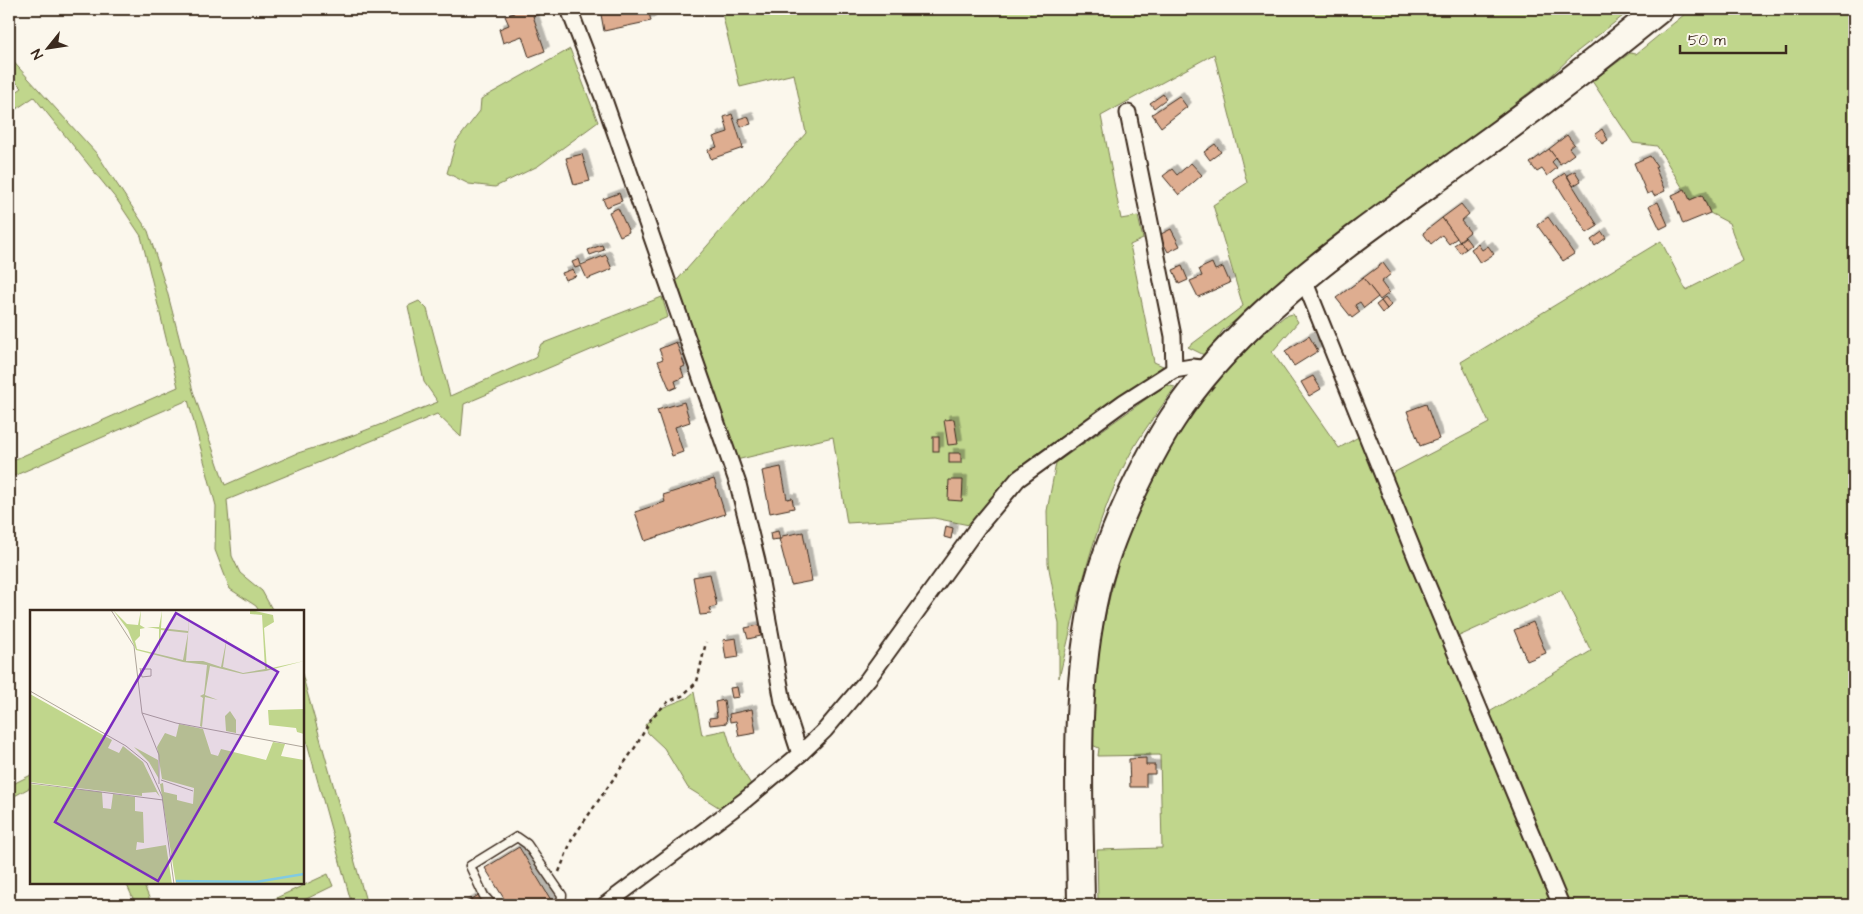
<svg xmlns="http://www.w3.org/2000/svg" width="1863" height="914" font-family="'Architects Daughter',sans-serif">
<defs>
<filter id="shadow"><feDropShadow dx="4.5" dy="-4.5" stdDeviation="0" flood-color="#0004"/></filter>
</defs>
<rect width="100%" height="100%" fill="#fbf7ec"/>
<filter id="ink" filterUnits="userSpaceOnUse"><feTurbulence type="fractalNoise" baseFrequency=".02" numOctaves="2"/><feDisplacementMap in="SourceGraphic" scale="10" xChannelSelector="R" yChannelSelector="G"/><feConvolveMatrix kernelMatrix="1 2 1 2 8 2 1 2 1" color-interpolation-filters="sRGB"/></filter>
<g filter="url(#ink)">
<!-- green -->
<g fill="#c0d68c" stroke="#7e8055">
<path d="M721,9H1632L1574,54L1553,74L1223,330L1206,356L1188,347L1243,306L1213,205L1247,183L1214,54L1101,116L1121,219L1138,216L1143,239L1130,245L1154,362L1163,366L1031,458L969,525L934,518L847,523L833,437L732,461L672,286L806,133L794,74L740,87Z"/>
<path d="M1691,9H1854V905H1569L1486,714L1591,651L1561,590L1457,637L1391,474L1489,423L1461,362L1661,241L1686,290L1743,261L1729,223L1710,213L1702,195L1690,200L1657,146L1633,143L1592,81L1630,53L1636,54Z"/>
<path d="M570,49L598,122L538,166L495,187L469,184L447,173L456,142L480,111L481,99Z"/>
<path d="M9,57L97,154L148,231L167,291L193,391L225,485L298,453L351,436L438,402L424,382L408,306L419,301L427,309L450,396L535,358L541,344L662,297L668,317L464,404L461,437L437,414L227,500L232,556L240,573L262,591L273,611H259L256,606L230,589L215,550L216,506L188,400L9,478V462L178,387L141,236L117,200L34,97L9,114V97L22,88L9,75Z"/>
<path d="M1293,314L1298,322L1272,352L1339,448L1362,435L1553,905H1098L1097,850L1162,848L1160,755L1098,756L1099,748L1092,745C1093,722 1094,697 1096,674C1105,594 1134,496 1179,429C1208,386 1245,348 1285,316Z"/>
<path d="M1166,385L1175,387C1159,411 1140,434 1127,460C1092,527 1077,605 1059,678V624L1048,563L1047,511L1056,463Z"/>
<path d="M302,674L367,905H352L303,728Z"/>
<path d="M694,692L702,735L726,730L734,757L752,786L720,808L688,788L664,748L648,733L645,725L659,709L687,698Z"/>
<path d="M31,775V787L9,799V786Z"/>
<path d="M328,874L333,886L294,905H261Z"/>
<path d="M126,883H143L152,905H136Z"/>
</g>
<!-- building -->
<g fill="#dead90" stroke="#3b2a1e" filter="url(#shadow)">
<path d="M513,9H537L539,14L533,16L545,51L529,57L522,36L503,43L499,29L509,25L505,16L514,13Z"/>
<path d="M600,9H648L651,21L604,31Z"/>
<path d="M1163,94L1166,99L1154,108L1150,103Z"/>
<path d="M1179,96L1187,107L1161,127L1152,114Z"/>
<path d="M732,114L743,148L711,159L708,150L717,147L713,137L728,132L724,117Z"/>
<path d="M748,116L751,124L741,127L738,119Z"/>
<path d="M1602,129L1608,140L1602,144L1595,134Z"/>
<path d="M1567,135L1574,144L1569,148L1574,154L1560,164L1549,149Z"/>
<path d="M1215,144L1221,152L1210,160L1204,152Z"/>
<path d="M1549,149L1556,158L1552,162L1557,168L1547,176L1542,169L1537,172L1530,163Z"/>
<path d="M582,154L590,181L574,185L566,158Z"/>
<path d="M1650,156L1657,166L1655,167L1665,191L1654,196L1652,192L1647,194L1634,163Z"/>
<path d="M1191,163L1202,175L1179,195L1163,176L1172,169L1177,175Z"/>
<path d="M1575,171L1581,181L1573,186L1567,175Z"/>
<path d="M1565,173L1598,226L1587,233L1554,180Z"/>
<path d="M1685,189L1690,200L1702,195L1710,213L1683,224L1672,195Z"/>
<path d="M619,193L622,201L606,207L603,199Z"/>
<path d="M1658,202L1668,225L1660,229L1649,206Z"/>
<path d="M1461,204L1469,214L1461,221L1470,232L1459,241L1442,218Z"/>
<path d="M618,208L629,232L620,236L609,212Z"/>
<path d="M1548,217L1574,254L1563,261L1537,225Z"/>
<path d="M1442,218L1457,238L1449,244L1442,235L1431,244L1423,233Z"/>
<path d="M1171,229L1180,246L1168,252L1159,235Z"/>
<path d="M1602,232L1606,238L1595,246L1591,240Z"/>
<path d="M1465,237L1471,245L1466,249L1460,241Z"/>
<path d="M1460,241L1466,249L1460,253L1454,245Z"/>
<path d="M1478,244L1482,250L1488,246L1494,254L1480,263L1471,249Z"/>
<path d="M602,245L604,250L590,255L588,250Z"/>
<path d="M606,255L612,269L587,279L581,266L575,268L572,262L579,259L581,265Z"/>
<path d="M1212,263L1215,270L1223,267L1230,283L1198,297L1190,281L1202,276L1199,269Z"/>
<path d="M1383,263L1391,274L1381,282L1389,293L1380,300L1363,278Z"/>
<path d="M1182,266L1188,280L1179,284L1173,270Z"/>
<path d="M573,269L576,276L565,280L562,273Z"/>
<path d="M1363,278L1378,297L1364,308L1360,302L1355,305L1360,312L1352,318L1336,298Z"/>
<path d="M1385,298L1391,305L1387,309L1381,301Z"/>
<path d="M1381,301L1387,309L1382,313L1376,305Z"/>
<path d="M1309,336L1318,351L1294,366L1285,351Z"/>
<path d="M676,342L685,366L681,368L684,377L675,381L677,387L670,390L658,361L663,359L659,349Z"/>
<path d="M1313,376L1321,389L1309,396L1301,382Z"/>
<path d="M684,402L690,422L675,427L683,452L672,456L657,410Z"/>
<path d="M1426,404L1439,439L1420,446L1407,411Z"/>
<path d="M954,419L958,444L948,445L944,420Z"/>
<rect x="933" y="437" width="6" height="14"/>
<rect x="949" y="453" width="12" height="10"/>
<path d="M781,467L787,499L792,498L794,508L770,513L762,471Z"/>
<path d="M714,479L725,514L645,541L635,512L665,502L663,495Z"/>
<path d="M949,480H963L962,501L948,500Z"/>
<path d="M946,526L953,528L951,539L944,537Z"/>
<path d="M778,531L780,539L771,540L770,533Z"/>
<path d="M803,532L812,581L791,585L779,539H782V536Z"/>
<path d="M710,574L717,606L709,608L711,614L700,615L693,577Z"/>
<path d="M1533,622L1546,653L1527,661L1514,630Z"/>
<path d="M759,625L761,636L748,639L745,628Z"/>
<path d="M736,638L739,657L726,659L723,640Z"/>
<path d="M737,687L739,697L732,698L730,688Z"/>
<path d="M724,700L727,723L710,725L709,718L717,717L715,702Z"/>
<path d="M752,709L756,733L739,736L736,721L730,722L729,714Z"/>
<path d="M1146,758V765H1155V774H1146V787H1130L1129,759Z"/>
<path d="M519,847L554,905H508L485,868Z"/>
<path d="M482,893L489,905H462Z"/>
</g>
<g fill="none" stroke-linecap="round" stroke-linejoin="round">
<!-- lane casing -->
<g stroke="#3b2a1e" stroke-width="11">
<path id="lane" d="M492,905L484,896L470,866L517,837L527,844L562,895L561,905"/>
</g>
<!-- street casing -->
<g stroke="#3b2a1e" stroke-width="19">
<g id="street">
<path d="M569,9L603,97L738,484L757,561L783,702L800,754L745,800L605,905"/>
<path d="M1128,113L1173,336L1174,370"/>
<path d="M1304,280L1417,560L1561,905"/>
<path d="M800,754L825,730L868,679L977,528L1018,479L1124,402L1174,370L1192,367L1211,369"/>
</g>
</g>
<!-- highway casing -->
<g stroke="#3b2a1e" stroke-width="30">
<path id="highway" d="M1081,905C1080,801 1072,693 1096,590C1103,561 1115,531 1127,504C1141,474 1155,445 1173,418C1244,308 1374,225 1478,149C1540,105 1600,57 1660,9"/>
</g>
<!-- path -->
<path stroke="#3b2a1e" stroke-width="2.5" stroke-dasharray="4 4" stroke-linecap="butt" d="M559,872L572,839L636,746L652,717L669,701L682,696L697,682L706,642"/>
<!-- lane -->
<use href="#lane" stroke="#fbf7ec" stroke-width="8"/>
<!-- street -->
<use href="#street" stroke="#fbf7ec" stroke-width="15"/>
<!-- highway -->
<use href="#highway" stroke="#fbf7ec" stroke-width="26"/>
</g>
</g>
<!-- overview -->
<g transform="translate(30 610)">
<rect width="274" height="274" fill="#fbf7ec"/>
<path d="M83,0L97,14L108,15L111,0L110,15L115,18L110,19V26L105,31L107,39L153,50L158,23L131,20L129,42V19L117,17H129L132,1L131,18L158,21L160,0L156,51H173L191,57L197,27L193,57L213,63L235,59L232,5L220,4V0L243,5L244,12L234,18L237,59L274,51L236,61L213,64L180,56L175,85L188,90L175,87L172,117L170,116L173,88L170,86L174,84L177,55L153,52L106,40L98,20ZM0,84L82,130L78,138L89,143L93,136L113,152L130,187L126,182L112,183V186L0,172ZM274,99V124L267,122L266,118L239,115L238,100ZM200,101L206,110V123L196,121L195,106ZM149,114L173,119L181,144L188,146L191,139L236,150L243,132L255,134L251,146L274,150V274H146L130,174L133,173L134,182L147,185V190L163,194L164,178L132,169L127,137L135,123L146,127ZM104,137L128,150L129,169L119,152ZM0,174L72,182L73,198L81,199L83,184L105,187V201L113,202L114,233L107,232L106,240L136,235L142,274H0Z" fill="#c0d68c"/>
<path fill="none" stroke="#81cae2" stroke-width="2.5" d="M146,271L226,272L274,264"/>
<path fill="none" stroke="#aea59a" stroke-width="1" d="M81,0L104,36L112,103L146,113L274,137M110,58L112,67L121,66V59H111M0,81L96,136L117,153L132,186L144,274M112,103L129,145V174M131,170L163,181M0,173L133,190"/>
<path fill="#7b2cbf" fill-opacity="0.15" stroke="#7b2cbf" stroke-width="2.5" d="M146,3L248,62L128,271L25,212Z"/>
<rect width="274" height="274" fill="none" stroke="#3b2a1e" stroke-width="2.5"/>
</g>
<!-- margin -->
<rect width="1863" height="914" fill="none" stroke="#fbf7ec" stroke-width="30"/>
<rect x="15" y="15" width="1833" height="884" fill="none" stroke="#3b2a1e" stroke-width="2" filter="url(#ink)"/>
<!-- north arrow -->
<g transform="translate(48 48) rotate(240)" stroke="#fbf7ec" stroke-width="4" paint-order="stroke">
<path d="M0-4L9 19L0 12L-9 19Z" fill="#3b2a1e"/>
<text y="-8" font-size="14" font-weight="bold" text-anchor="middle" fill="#3b2a1e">N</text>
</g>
<!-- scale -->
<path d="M1680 45v8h106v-8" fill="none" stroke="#3b2a1e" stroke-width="2.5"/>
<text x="1688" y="45" font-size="15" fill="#3b2a1e" stroke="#fbf7ec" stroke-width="4" paint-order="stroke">50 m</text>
</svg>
